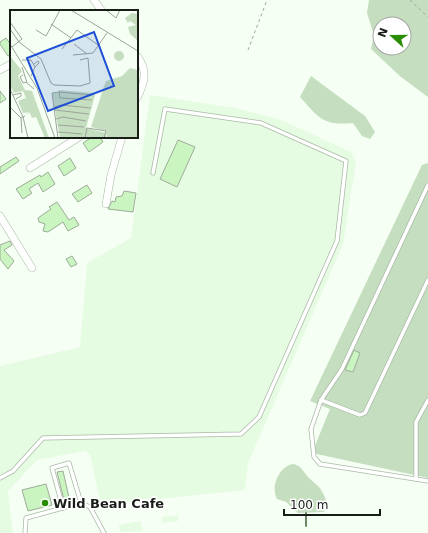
<svg xmlns="http://www.w3.org/2000/svg" width="428" height="533" font-family="'DejaVu Sans',sans-serif">
<rect width="100%" height="100%" fill="#f5fff3"/>
<!-- built -->
<g fill="#e6fce2">
<path d="M150,95L235,108L281,120L351,152L356,162L343,244L248,463L245,490L101,505L90,454L85,451L37,460L8,491L13,533H0V366L80,347L87,263L131,238Z"/>
<path d="M178,515V521L162,523V517Z"/>
<path d="M141,521L142,531L120,532L119,525Z"/>
</g>
<!-- green -->
<g fill="#c5debf" fill-rule="evenodd">
<path d="M369,0H428V97L401,77L371,49L374,35L367,13ZM380,24H404V48H380Z"/>
<path d="M311,76L365,116L375,132L370,139L362,136L353,123C323,126 319,118 300,97Z"/>
<path d="M428,163V478L312,453L330,409L310,401L422,165Z"/>
<path d="M294,464L300,467L308,477L320,488L325,497L327,507L324,512L298,513L286,502L277,499C270,486 280,465 294,464Z"/>
</g>
<g fill="none" stroke-linecap="round" stroke-linejoin="round">
<!-- stream -->
<path stroke="#6b8a64" stroke-width="2" d="M306,513V526"/>
</g>
<!-- building -->
<g fill="#caf5c0" stroke="#9dac9a">
<path d="M6,38L11,45V54L8,56L0,44V42Z"/>
<path d="M0,91L6,99L0,103Z"/>
<path d="M92,137H100L103,142L89,152L83,143Z"/>
<path d="M178,140L195,147L177,187L160,179Z"/>
<path d="M16,157L19,161L0,174V167Z"/>
<path d="M70,158L76,168L64,176L58,166Z"/>
<path d="M48,172L55,184L43,192L38,183L29,189L32,193L23,199L16,189L40,175L41,177Z"/>
<path d="M87,185L92,193L78,202L72,194Z"/>
<path d="M124,191L136,193L133,212L108,209L112,201L115,202L116,197L122,196Z"/>
<path d="M57,202L69,220L74,217L79,225L68,231L63,222L48,232L43,231L45,224L39,222L38,218L51,209L49,207Z"/>
<path d="M10,241L12,245L4,250L14,261L8,269L0,259V245Z"/>
<path d="M72,256L77,264L71,267L66,259Z"/>
<path d="M354,350L360,353L353,372L345,370Z"/>
<path d="M63,471L70,502L65,504L57,472Z"/>
<path d="M46,484L52,505L28,511L22,490Z"/>
</g>
<g fill="none" stroke-linecap="round" stroke-linejoin="round">
<!-- service casing -->
<g stroke="#aab9a7" stroke-width="5">
<g id="service">
<path d="M428,185L342,369L321,400L311,429L314,457L320,464L428,481"/>
<path d="M321,400L360,415L365,413L428,280"/>
<path d="M0,478L13,471L43,438L241,434L259,417L337,241L346,161L261,123L165,109L153,173"/>
<path d="M416,479V422L428,400"/>
<path d="M63,508L52,468L69,463L81,503"/>
<path d="M25,533L26,518L81,503L90,507L104,533"/>
</g>
</g>
<!-- minor casing -->
<g stroke="#aab9a7" stroke-width="8">
<g id="minor">
<path d="M94,0L102,11"/>
<path d="M137,56C148,70 145,82 137,98"/>
<path d="M0,70L11,64"/>
<path d="M30,168L79,137"/>
<path d="M106,204L111,175L122,137"/>
<path d="M0,216L32,268"/>
</g>
</g>
<!-- path -->
<g stroke="#9ea79d" stroke-width="1" stroke-dasharray="3 3" stroke-linecap="butt">
<path d="M410,0L428,17"/>
<path d="M248,50L267,0"/>
</g>
<!-- service -->
<use href="#service" stroke="#fff" stroke-width="3.5"/>
<!-- minor -->
<use href="#minor" stroke="#fff" stroke-width="7"/>
</g>
<!-- markers -->
<circle fill="#2a8c03" stroke="#fff" stroke-width="1.5" cx="45" cy="503" r="4"/>
<g text-anchor="middle" dominant-baseline="central" stroke-width="3.5" stroke-linejoin="round" paint-order="stroke">
<!-- poi labels -->
<g font-size="13" font-weight="bold" fill="#181e17" stroke="#fff" text-anchor="start">
<text x="53" y="503">Wild Bean Cafe</text>
</g>
</g>
<!-- overview -->
<g transform="translate(10 10)">
<rect width="128" height="128" fill="#f5fff3"/>
<path d="M122,3L128,4V31L120,24L118,17L126,15L120,11L118,13L115,8ZM104 46a5 5 0 1 1 10 0a5 5 0 1 1-10 0ZM0,46L12,61L8,66L15,80L22,81L39,128H35L26,107L22,108L20,103L14,105L20,102L13,103L8,91L16,88L13,81L4,83L0,76ZM120,58L128,60V128H97L96,121L81,117L94,76L96,71L112,66ZM49,80L84,83L85,85L76,118L96,123V128H50L42,83H48Z" fill="#c5debf"/>
<path fill="none" stroke="#9da59b" stroke-width="1" d="M61,0L128,41M96,0L106,8L110,0M0,12L12,29L2,37M41,14L61,28M0,19L9,32L31,49L41,73L44,75L70,76L80,73L78,48L70,50M26,20L36,26L50,0M0,34L27,78L45,128M64,34L77,44M52,39L67,20L88,35M63,45L83,43L97,23M12,50H21L25,57L21,66M24,54L28,51L29,53L25,57M12,57L17,73L24,79M13,65L10,67L13,73L17,72M0,79L13,107L18,128M49,82L50,88L82,90M3,85L11,83V86L6,89M0,97L11,108M44,97L51,95L81,98M45,100L79,104M46,109L53,107L76,111M48,115L74,117M48,122L72,124M12,123L11,108L15,106M48,128L42,83L49,82L82,85M75,128L77,118L96,121L94,128"/>
<path fill="#1d4ed8" fill-opacity="0.15" stroke="#1d4ed8" stroke-width="2" d="M84,22L104,76L38,101L17,48Z"/>
<rect width="128" height="128" fill="none" stroke="#181e17" stroke-width="2"/>
</g>
<!-- north arrow -->
<g transform="translate(392 36) rotate(291)"><circle r="19" fill="#ffffff" stroke="#a3a5a2"/>
<path d="M0-3L7 15L0 10L-7 15Z" fill="#2a8c03"/>
<text y="-6" font-size="11" font-weight="bold" text-anchor="middle" fill="#181e17">N</text>
</g>
<!-- scale -->
<path d="M284 509v6h96v-6" fill="none" stroke="#181e17" stroke-width="2"/>
<text x="290" y="509" font-size="12" fill="#181e17" stroke="#ffffff" stroke-width="3" paint-order="stroke">100 m</text>
</svg>
